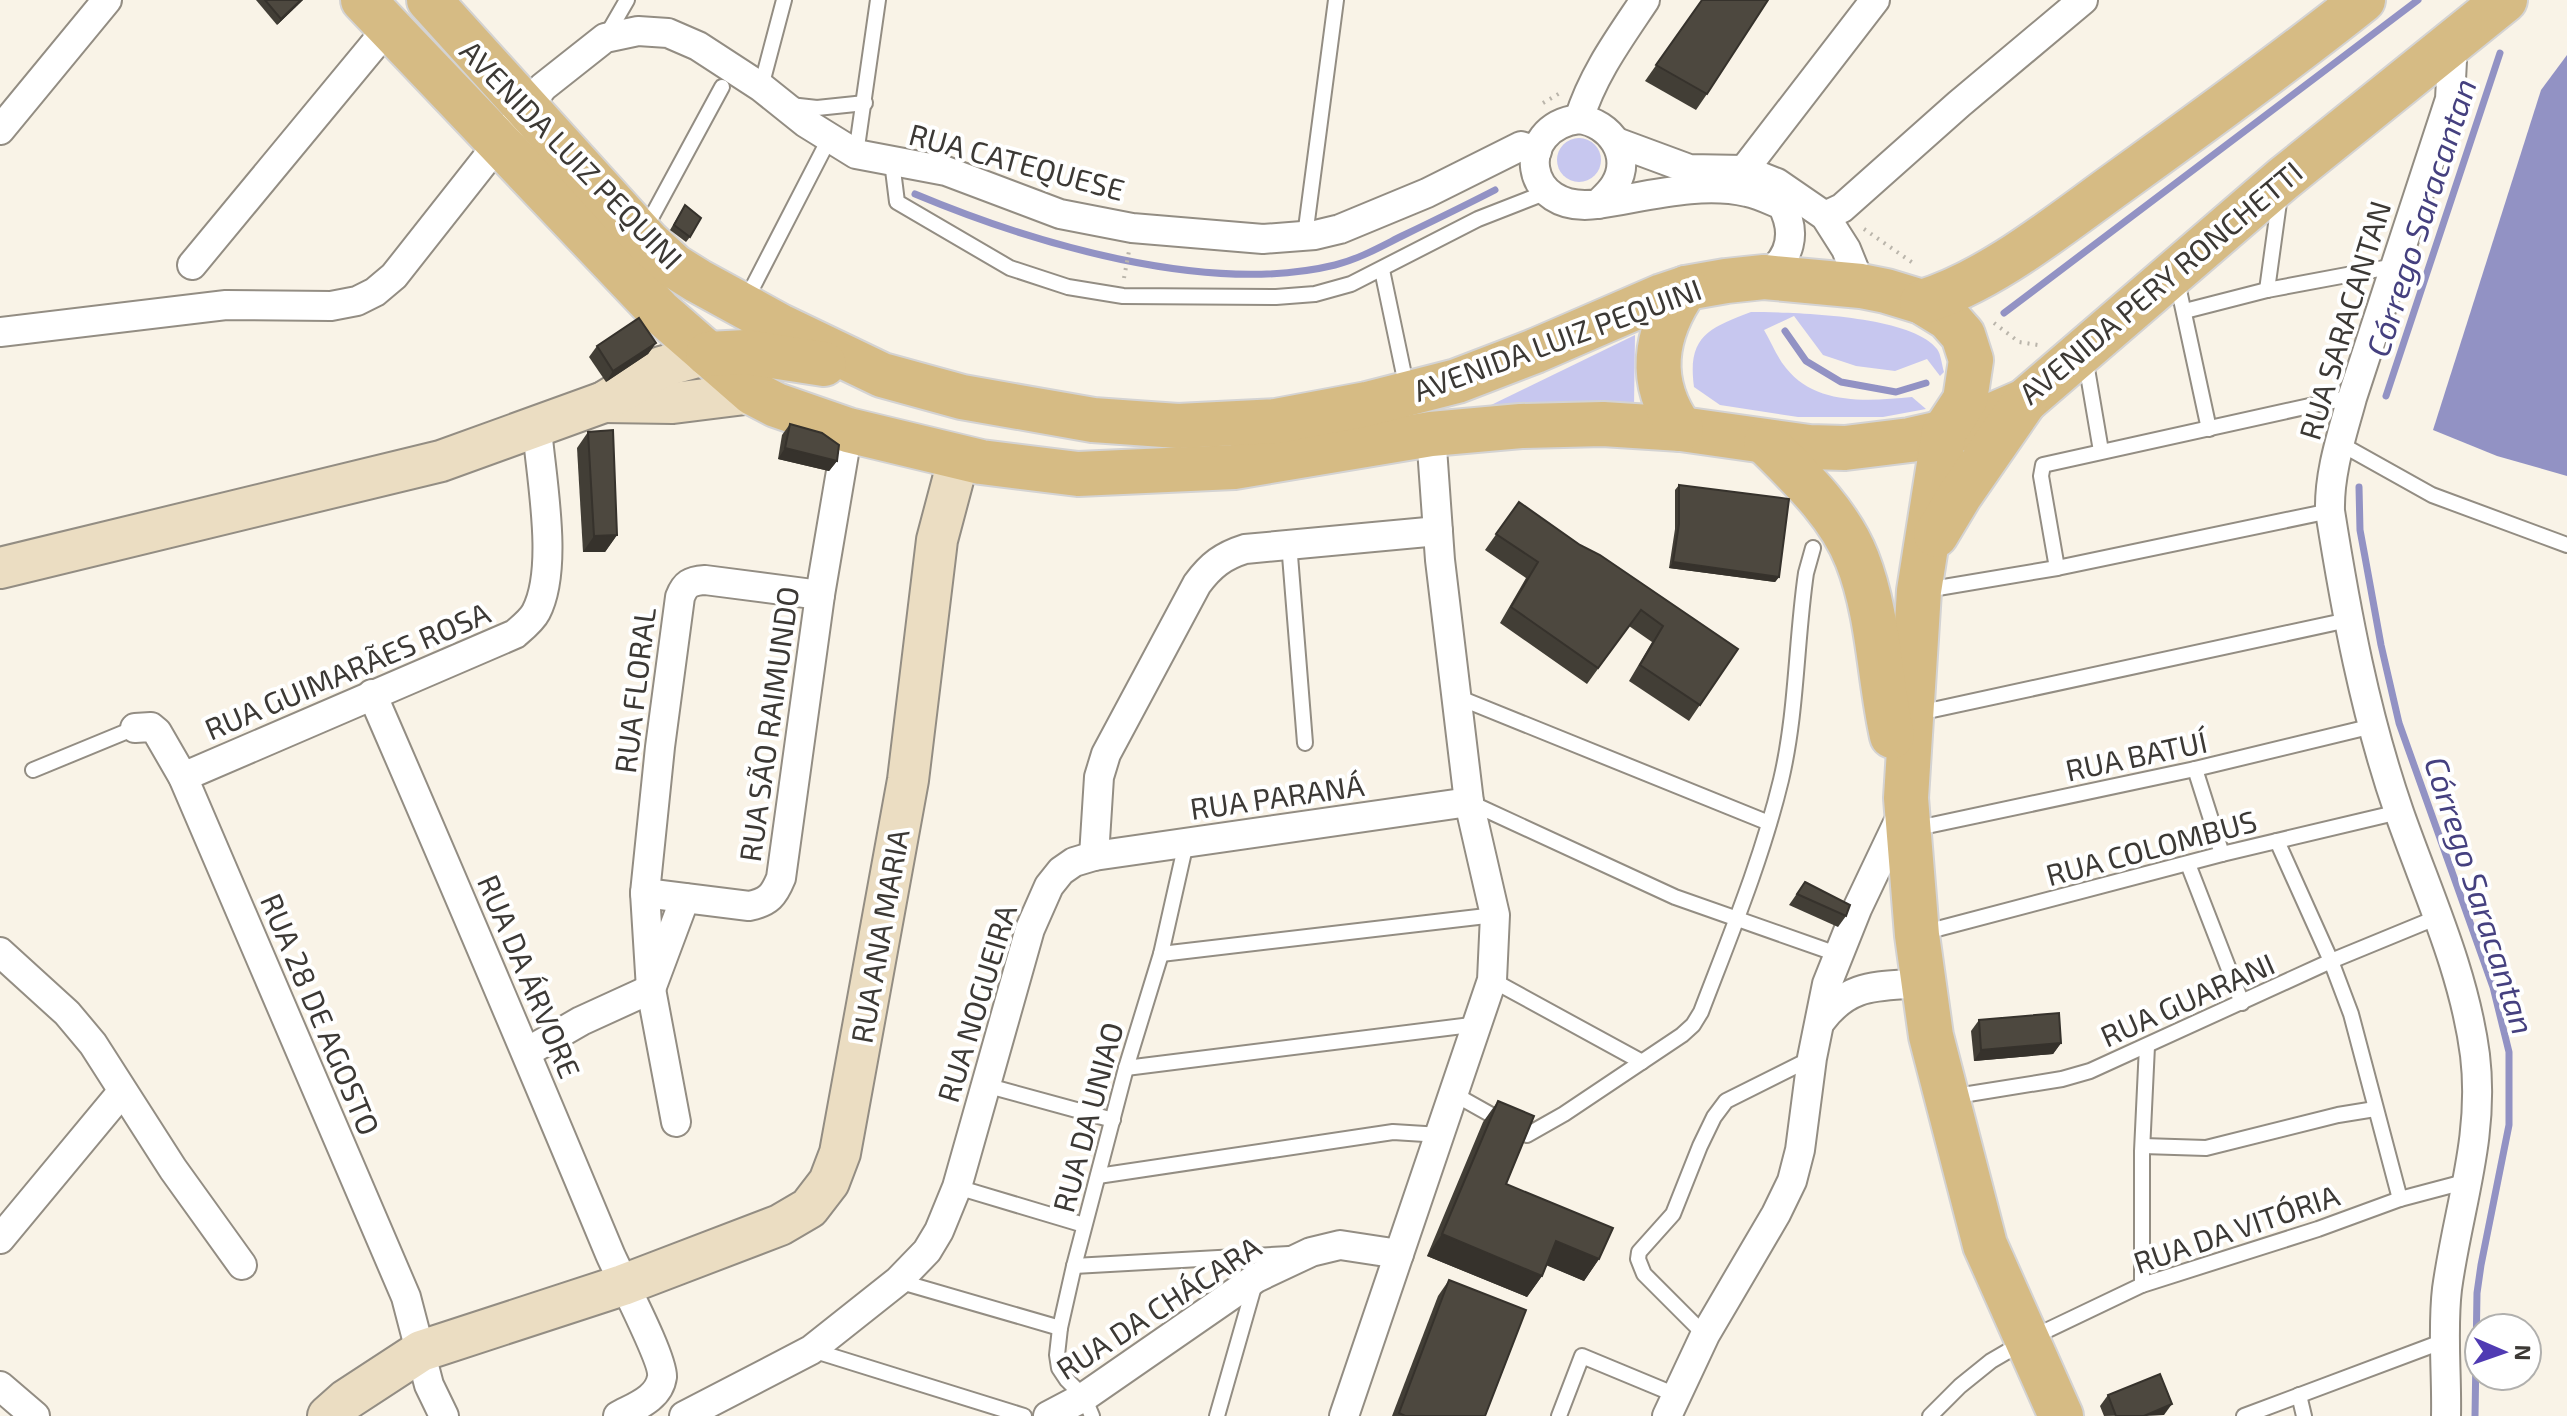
<svg xmlns="http://www.w3.org/2000/svg" width="2567" height="1416" font-family="'Exo 2',sans-serif">
<rect width="100%" height="100%" fill="#f9f3e7"/>
<!-- green -->
<g fill="#c7c7ef">
<circle cx="1579" cy="160" r="22"/>
<path d="M1751,312C1792,312 1912,315 1937,349C1941,354 1942,366 1944,372L1940,376L1927,359L1895,371L1856,366L1823,355L1794,316L1764,330C1771,342 1777,357 1786,368C1816,406 1869,401 1912,397L1926,409L1883,417H1798L1720,405L1694,387C1687,336 1709,328 1751,312Z"/>
<path d="M1635,335L1634,407L1489,406Z"/>
</g>
<!-- water -->
<path fill="#9292c4" d="M2567,55V476L2497,456L2433,430L2541,90Z"/>
<g fill="none" stroke-linecap="round" stroke-linejoin="round">
<!-- stream -->
<g stroke="#9292c4" stroke-width="7">
<path d="M915,194C1032,243 1208,296 1335,265C1359,259 1380,247 1402,236C1433,221 1464,206 1495,190"/>
<path d="M2004,313L2418,0"/>
<path d="M1785,331L1806,361L1841,382L1896,392L1926,383"/>
<path d="M2386,396L2500,53"/>
<path d="M2359,487L2360,530L2365,557L2381,645L2399,723L2493,987L2509,1052V1125L2481,1265L2477,1293L2475,1416"/>
</g>
<!-- lane casing -->
<g stroke="#938d83" stroke-width="18">
<g id="lane">
<path d="M605,38L627,0"/>
<path d="M761,87L784,0"/>
<path d="M790,105L817,108L865,103"/>
<path d="M856,154L878,0"/>
<path d="M892,162L897,202L1010,268L1068,287L1123,296L1276,297L1315,294L1351,284L1478,219L1547,192"/>
<path d="M644,231L722,87"/>
<path d="M1305,236L1336,0"/>
<path d="M1382,270L1407,389"/>
<path d="M2177,281L2209,429"/>
<path d="M2267,290L2280,195"/>
<path d="M745,302L829,139"/>
<path d="M2185,311L2267,290L2395,266"/>
<path d="M2085,357L2101,451"/>
<path d="M2339,443L2432,495L2567,545"/>
<path d="M1289,543L1305,743"/>
<path d="M2057,568L2041,476L2043,465L2332,401L2352,398"/>
<path d="M1926,590L2057,568L2330,511"/>
<path d="M1455,696L1769,823"/>
<path d="M1914,714L2348,620"/>
<path d="M2195,769L2222,854"/>
<path d="M33,770L135,728"/>
<path d="M1469,802L1675,897L1837,954"/>
<path d="M1913,829L2195,769L2373,726"/>
<path d="M2277,841L2331,961L2351,1014L2400,1199"/>
<path d="M2188,864L2242,1003"/>
<path d="M1922,933L2222,854L2399,812"/>
<path d="M1161,954L1495,915"/>
<path d="M1492,980L1642,1062"/>
<path d="M1126,1068L1479,1024"/>
<path d="M985,1085L1113,1120"/>
<path d="M1454,1094L1527,1135L1564,1114L1682,1035L1693,1025L1701,1012C1730,936 1762,859 1781,780C1797,712 1796,641 1806,573L1813,548"/>
<path d="M1950,1097L2062,1079L2090,1071L2331,961L2438,917"/>
<path d="M2143,1146L2206,1148L2338,1115L2375,1109"/>
<path d="M1098,1176L1393,1132L1441,1135"/>
<path d="M957,1187L1084,1225"/>
<path d="M1074,1266L1289,1254"/>
<path d="M898,1281L1060,1328"/>
<path d="M2142,1285V1151L2147,1046"/>
<path d="M1705,1335L1644,1274L1638,1259L1639,1252L1673,1214L1700,1146L1714,1117L1726,1101L1812,1058"/>
<path d="M812,1350L1024,1416"/>
<path d="M2299,1395L2304,1416"/>
<path d="M1092,1416L1084,1397L1067,1380L1059,1368L1057,1355L1060,1328L1074,1266L1126,1068L1161,954L1186,843"/>
<path d="M1217,1416L1255,1283"/>
<path d="M1559,1416L1582,1356L1676,1395"/>
<path d="M1930,1416L1960,1386L1991,1361L2027,1340L2142,1285L2318,1229L2400,1199L2468,1181"/>
<path d="M2244,1416L2444,1341"/>
</g>
</g>
<!-- street casing -->
<g stroke="#938d83" stroke-width="32">
<g id="street">
<path d="M1579,119C1610,123 1633,155 1615,185C1611,192 1604,198 1598,204C1521,215 1514,127 1579,119Z"/>
<path d="M1579,119C1593,74 1619,39 1645,0"/>
<path d="M0,130L107,0"/>
<path d="M1616,142L1689,169L1744,170L1777,183L1825,216L1846,249L1861,286"/>
<path d="M1744,170L1875,0"/>
<path d="M1598,204C1645,197 1700,181 1747,192C1758,194 1770,200 1782,205C1797,233 1791,259 1764,277"/>
<path d="M1825,216L1842,208L1959,104L2083,0"/>
<path d="M192,265L388,28"/>
<path d="M0,332L226,305L331,306L357,301L375,292L394,276L543,87L605,38L638,31L668,33L698,46L761,87L806,123L856,154L946,171L1060,214L1132,228L1263,239L1315,235L1340,229L1427,193L1521,146L1537,151"/>
<path d="M372,694C453,880 532,1067 610,1254C620,1277 664,1360 662,1377C659,1399 634,1407 618,1416"/>
<path d="M135,728L151,727L157,732L183,777L406,1297L429,1385L444,1416"/>
<path d="M183,777L515,634C522,628 532,620 536,612C559,568 541,478 537,428"/>
<path d="M1094,856L1099,777L1106,754L1197,584C1211,565 1223,556 1245,549L1438,531"/>
<path d="M645,893L749,906C769,902 774,895 781,878L820,595L848,430"/>
<path d="M0,952L67,1013L93,1044L173,1169L242,1265"/>
<path d="M1821,1021C1850,982 1878,987 1922,983"/>
<path d="M527,1052L581,1021L651,989L685,898"/>
<path d="M676,1122L651,989L645,893L660,747L680,597C685,584 690,581 705,580L820,595"/>
<path d="M0,1239L122,1092"/>
<path d="M0,1386L35,1416"/>
<path d="M684,1416L811,1350L898,1281L927,1251L939,1231L957,1187L1030,929L1049,886L1061,871L1074,862L1094,856L1469,802"/>
<path d="M1048,1416L1084,1397L1256,1278L1311,1252L1340,1245L1399,1254"/>
<path d="M1344,1416L1492,980L1495,915L1469,802L1440,560L1431,434"/>
<path d="M1667,1416L1705,1335L1776,1214L1792,1181L1800,1150L1812,1058L1827,984L1857,909L1905,808"/>
<path d="M2446,1416C2447,1373 2442,1331 2447,1289C2458,1208 2485,1138 2475,1055C2464,970 2427,892 2399,812C2365,714 2346,612 2330,511C2329,472 2342,435 2352,398L2450,99L2453,41"/>
</g>
</g>
<!-- secondary casing -->
<g stroke="#938d83" stroke-width="44">
<g id="secondary">
<path d="M604,402L673,403L753,393"/>
<path d="M0,568L441,461L604,402L661,367L708,354"/>
<path d="M328,1416L346,1400L421,1351L623,1285L780,1225L809,1208L829,1182L840,1153L908,780L937,540L959,457"/>
</g>
</g>
<!-- primary casing -->
<g stroke="#d4d3d3" stroke-width="48">
<g id="primary">
<path d="M363,0L659,311L753,393L776,405L848,430L981,462L1078,474L1234,467L1431,434L1521,426L1603,424L1681,429L1809,447L1845,448L1910,440L1963,428L2025,401L2283,179L2505,0"/>
<path d="M429,0L649,243L674,266L698,281L780,326L882,375L962,397L1093,420L1178,426L1276,421L1367,404L1457,381L1535,351L1662,296L1686,288L1726,281L1764,277L1861,286L1886,291L1922,302L1948,318L1963,335L1971,360L1965,400L1944,432L1919,591L1906,798L1917,935L1931,1036L1985,1245L2061,1416"/>
<path d="M1922,302C1991,281 2059,225 2119,182C2201,123 2284,63 2363,0"/>
<path d="M708,354L746,352L824,364"/>
<path d="M1681,429C1647,382 1654,334 1686,288"/>
<path d="M1766,443C1800,477 1839,513 1857,559C1879,615 1879,678 1892,736"/>
<path d="M1936,535L1960,495L2025,401"/>
</g>
</g>
<!-- path -->
<g stroke="#bab5ab" stroke-width="4" stroke-dasharray="2 6" stroke-linecap="butt">
<path d="M1543,103L1560,93"/>
<path d="M1864,229L1913,263"/>
<path d="M1124,278L1129,251"/>
<path d="M1994,323L2019,342L2038,345"/>
</g>
<!-- lane -->
<use href="#lane" stroke="#fff" stroke-width="14"/>
<!-- street -->
<use href="#street" stroke="#fff" stroke-width="28"/>
<!-- secondary -->
<use href="#secondary" stroke="#ebddc2" stroke-width="40"/>
<!-- primary -->
<use href="#primary" stroke="#d6bb84" stroke-width="44"/>
</g>
<!-- wall -->
<g fill="#423e36">
<path d="M256,0H303L277,25Z"/>
<path d="M1702,0L1707,94L1696,110L1645,81Z"/>
<path d="M685,205L690,237L686,242L670,230Z"/>
<path d="M656,343L648,354L606,382L589,357L597,346Z"/>
<path d="M790,424L837,461L829,471L778,459L782,435Z"/>
<path d="M588,432L617,535L605,552H583L577,448Z"/>
<path d="M1679,485L1779,577L1775,582L1669,568L1675,529V490Z"/>
<path d="M1519,502L1580,545L1738,649L1689,721L1629,681L1652,642L1629,626L1587,684L1500,623L1526,578L1485,550Z"/>
<path d="M1805,882L1846,916L1838,927L1789,905Z"/>
<path d="M1979,1020L2061,1043L2053,1054L1974,1061L1971,1031Z"/>
<path d="M1498,1101L1506,1184L1599,1259L1584,1281L1547,1265L1542,1276L1527,1297L1427,1256L1483,1122Z"/>
<path d="M1449,1280L1485,1416H1392L1438,1296Z"/>
<path d="M2108,1395L2164,1415L2104,1416L2100,1406Z"/>
</g>
<!-- shaded-wall -->
<g fill="#36322c">
<path d="M301,0H303L277,25L281,19Z"/>
<path d="M656,343L648,354L606,382L613,371Z"/>
<path d="M785,448L837,461L829,471L778,459Z"/>
<path d="M617,535L605,552H583L594,536Z"/>
<path d="M1673,562L1779,577L1775,582L1669,568Z"/>
<path d="M2061,1043L2053,1054L1974,1061L1981,1050Z"/>
<path d="M1442,1234L1542,1276L1527,1297L1427,1256Z"/>
<path d="M1556,1241L1599,1259L1584,1281L1541,1263Z"/>
<path d="M2172,1404L2164,1415L2144,1416Z"/>
</g>
<!-- building -->
<g fill="#4d483f" stroke="#36322c" stroke-width="2">
<path d="M265,0H301L281,19Z"/>
<path d="M1702,0H1768L1707,94L1656,65Z"/>
<path d="M685,205L701,218L690,237L674,225Z"/>
<path d="M639,318L656,343L613,371L597,346Z"/>
<path d="M790,424L822,433L839,445L837,461L785,448Z"/>
<path d="M613,430L617,535L594,536L588,432Z"/>
<path d="M1679,485L1789,499L1779,577L1673,562L1679,524Z"/>
<path d="M1519,502L1580,545L1600,555L1738,649L1700,705L1640,665L1663,626L1641,610L1598,668L1511,607L1538,562L1496,534Z"/>
<path d="M1805,882L1850,905L1846,916L1797,894Z"/>
<path d="M2059,1013L2061,1043L1981,1050L1979,1020Z"/>
<path d="M1498,1101L1534,1116L1506,1184L1613,1228L1599,1259L1556,1241L1542,1276L1442,1234Z"/>
<path d="M1449,1280L1526,1310L1485,1416H1405L1399,1413Z"/>
<path d="M2160,1374L2172,1404L2144,1416H2116L2108,1395Z"/>
</g>
<g text-anchor="middle" dominant-baseline="central" stroke-width="8" stroke-linejoin="round" paint-order="stroke">
<!-- street labels -->
<g font-size="30" fill="#3c3935" stroke="#fff">
<text transform="translate(572 154) rotate(46)">AVENIDA LUIZ PEQUINI</text>
<text transform="translate(1017 161) rotate(15)">RUA CATEQUESE</text>
<text transform="translate(2160 282) rotate(-40)">AVENIDA PERY RONCHETTI</text>
<text transform="translate(2344 320) rotate(-73)">RUA SARACANTAN</text>
<text transform="translate(1557 339) rotate(-20)">AVENIDA LUIZ PEQUINI</text>
<text transform="translate(347 670) rotate(-23)">RUA GUIMARÃES ROSA</text>
<text transform="translate(634 690) rotate(-83)">RUA FLORAL</text>
<text transform="translate(768 724) rotate(-82)">RUA SÃO RAIMUNDO</text>
<text transform="translate(2136 755) rotate(-12)">RUA BATUÍ</text>
<text transform="translate(1277 796) rotate(-8)">RUA PARANÁ</text>
<text transform="translate(2151 847) rotate(-15)">RUA COLOMBUS</text>
<text transform="translate(879 936) rotate(-80)">RUA ANA MARIA</text>
<text transform="translate(530 976) rotate(67)">RUA DA ÁRVORE</text>
<text transform="translate(2187 999) rotate(-24)">RUA GUARANI</text>
<text transform="translate(976 1003) rotate(-73)">RUA NOGUEIRA</text>
<text transform="translate(321 1014) rotate(67)">RUA 28 DE AGOSTO</text>
<text transform="translate(1087 1117) rotate(-75)">RUA DA UNIAO</text>
<text transform="translate(2236 1228) rotate(-19)">RUA DA VITÓRIA</text>
<text transform="translate(1158 1307) rotate(-33)">RUA DA CHÁCARA</text>
</g>
<!-- water labels -->
<g font-size="32" font-style="italic" fill="#45407f" stroke="#fff">
<text transform="translate(2420 217) rotate(-72)">Córrego Saracantan</text>
<text transform="translate(2481 895) rotate(72)">Córrego Saracantan</text>
</g>
</g>
<!-- north arrow -->
<g transform="translate(2503 1352) rotate(92)"><circle r="38" fill="#ffffff" stroke="#b1b0ae" stroke-width="2"/>
<path d="M0-6L14 30L0 20L-14 30Z" fill="#503bb3"/>
<text y="-12" font-size="22" font-weight="bold" text-anchor="middle" fill="#3c3935">N</text>
</g>
</svg>
